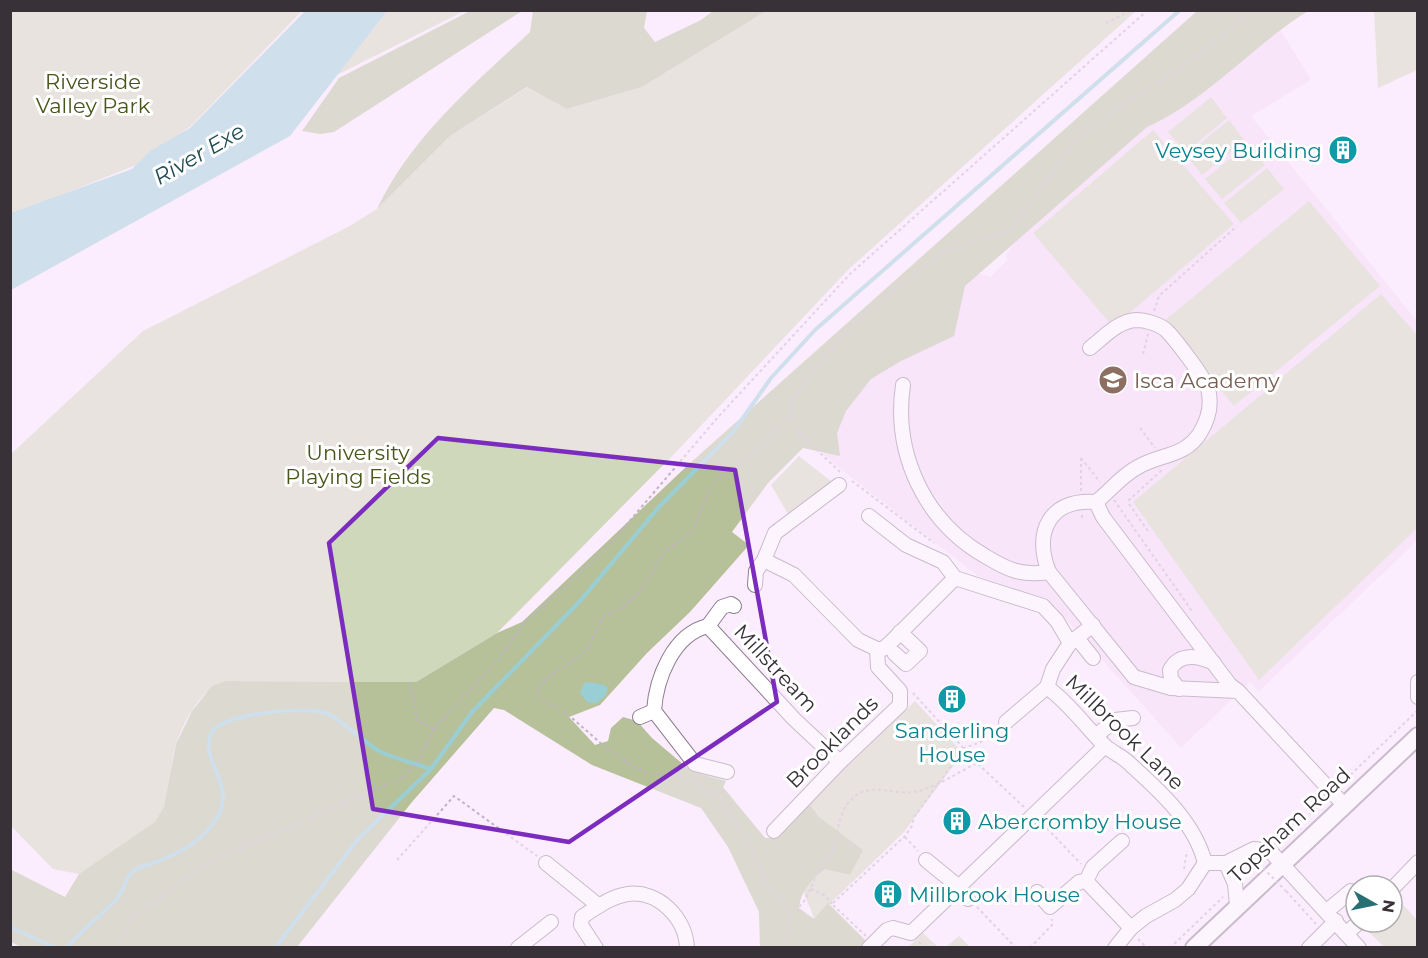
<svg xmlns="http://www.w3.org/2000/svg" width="1428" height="958" font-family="Montserrat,sans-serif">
<rect width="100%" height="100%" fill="#fbedfd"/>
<!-- built -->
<path fill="#f4dcf6" d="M1270,12L1311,80L1251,116L1417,321V541L1259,691L1250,682L1181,748L1048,599L978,576L834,464L801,431L973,272L991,277L1007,260L1006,255L1026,222Z"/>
<!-- green -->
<g fill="#d0d8bb">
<path d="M11,11H302L191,126L136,165L11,215Z"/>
<path d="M387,11H464L337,75Z"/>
<path d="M766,11H1136L849,269L677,451L497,633L416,682L226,681C200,690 185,719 176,744C168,768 174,803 155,823C140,838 98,863 79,874L53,869L11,826L10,455L143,331L348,227L377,209L450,136L528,87L567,109L642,87Z"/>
<path d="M1374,11H1417V70L1378,88Z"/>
<path d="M1211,97L1227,118L1185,153L1168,132Z"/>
<path d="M1229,120L1245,141L1202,175L1186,155Z"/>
<path d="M1153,130L1234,224L1113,327L1033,233Z"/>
<path d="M1248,144L1265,165L1222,199L1205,179Z"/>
<path d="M1267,168L1284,189L1241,223L1224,203Z"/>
<path d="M1309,201L1380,286L1234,406L1164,321Z"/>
<path d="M1381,294L1417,335V528L1259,680L1133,502Z"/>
<path d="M799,456L832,482L788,514L771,485Z"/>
<path d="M915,701L963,753L904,832L814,919C811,907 804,898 803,887L773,838Z"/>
<path d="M1393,894L1417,920V947H1384L1362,925L1365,922H1392Z"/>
<path d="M923,933L938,947H908Z"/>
<path d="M959,936L970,947H946Z"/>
</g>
<!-- forest -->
<g fill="#b6c19a">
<path d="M470,11H522L334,132L320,134L302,131L339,78Z"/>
<path d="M533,11H647L644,28L655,42L701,20L713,11H766L642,87L567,109L527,87L450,136L377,209C411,137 473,85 530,32Z"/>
<path d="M1197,11H1308C1252,46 1207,100 1147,127L965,286L954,336L901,361L871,379L846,411L837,433L840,456L803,448L768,483L732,532L749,545L690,612L647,653L600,705L569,717L595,745L608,741L611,728L623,717L637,721L652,738L691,771L726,781L723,787L765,838H773L810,805L819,817L863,850L850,875L825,869C811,880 801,890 799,908L814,919L828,903L869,944L865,947H760L759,912L728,847L701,808L592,765L504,710L494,708L412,802L297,947H21L11,942L10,869L65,897L79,874L155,822L164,807L176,744L192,711L212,686L226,681L416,682L497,633L522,622L688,465Z"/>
</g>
<!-- water -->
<g fill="#9aced5">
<path d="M305,11H387L290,136L11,290V213L132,169L150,151L190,128Z"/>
<path d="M589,682L605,685L608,688L605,696L597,703L587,702L580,693L584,683Z"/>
</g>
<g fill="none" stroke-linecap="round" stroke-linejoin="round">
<!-- stream -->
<g stroke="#9aced5" stroke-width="4">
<path d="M10,927L56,948"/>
<path d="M66,948C82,930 102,915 118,897C124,890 125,879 131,873C136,867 148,865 156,862C178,854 201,842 215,821C239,784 199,763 211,734C219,713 303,707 323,712C336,715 364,742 379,751C395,759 414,763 431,769"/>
<path d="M275,948L358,839L431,769L472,712L580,601L659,507L733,432L771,378L815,330L1180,10"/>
</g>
<!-- minor casing -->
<g stroke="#8e7e90" stroke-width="16">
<g id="minor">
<path d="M1090,348C1104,337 1118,321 1136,320C1145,320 1159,324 1166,330C1175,339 1205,378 1208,389C1212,404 1208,420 1200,433C1185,457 1160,454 1138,467C1122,475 1110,491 1096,502"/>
<path d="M903,385C893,453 924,521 985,556C1008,570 1021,576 1049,572"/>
<path d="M869,516L906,545L943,562L955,578"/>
<path d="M764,560L794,575L858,640L877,649H883L891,642L955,578L1043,606L1057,621L1070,643L1053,669L1047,687"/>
<path d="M755,585L756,571L764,560L775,533L839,485"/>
<path d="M708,626L722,607L731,604L734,606"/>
<path d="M1077,638L1093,658"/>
<path d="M1070,643L1093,625"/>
<path d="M894,653L906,664L920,651L900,632"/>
<path d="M1418,682V697"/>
<path d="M1047,687C1070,704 1085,726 1105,746C1113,753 1124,757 1131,765C1161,792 1195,823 1205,863H1226L1254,849L1270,851L1359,948"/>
<path d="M1179,689L1171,679L1170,670C1179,652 1199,656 1214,663"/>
<path d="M1238,691L1171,688L1134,677L1130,672L1049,572C1033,532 1050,498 1096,502L1103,517L1230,685L1238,691L1343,804"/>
<path d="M640,717L654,711"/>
<path d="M1006,722L1047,687"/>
<path d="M1097,735L1115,720L1133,718"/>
<path d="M727,772L695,764L654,711C656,679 673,634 708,626L794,719L840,762"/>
<path d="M774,831L840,762L900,705V691L878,667L877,649"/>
<path d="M1122,841L1093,867L1086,881L1131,928"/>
<path d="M926,860L959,887L968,899"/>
<path d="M546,863L599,906"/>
<path d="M1226,863L1235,884L1237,905"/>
<path d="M1392,889L1418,862"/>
<path d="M1037,892L1050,907L1079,882L1086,881"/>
<path d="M1327,911L1351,891L1356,893"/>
<path d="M1346,934L1359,922"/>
<path d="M518,948L551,922"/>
<path d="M596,948L581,925L582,917C595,908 612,896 628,894C658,890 686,918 687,948"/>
<path d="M869,948L887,930L893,928L911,933L1105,746"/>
<path d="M1115,948L1131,928L1146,916L1175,900L1188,889L1205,863"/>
<path d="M1309,948L1336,921"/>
</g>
</g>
<!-- major casing -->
<g stroke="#8e7e90" stroke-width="20">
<path id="major" d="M1194,948L1418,736"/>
</g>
<!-- path -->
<g stroke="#c0b4c2" stroke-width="2" stroke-dasharray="3 3" stroke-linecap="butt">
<path d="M1106,23L1132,10"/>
<path d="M1154,311L1159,296L1237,226"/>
<path d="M1143,354L1148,334"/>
<path d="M1140,428L1155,448"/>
<path d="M1081,458L1100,482"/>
<path d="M1081,458V491"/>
<path d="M840,472L799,433L791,409L797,392L850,326L942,252L1010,230L1072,145L1111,113L1179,69L1255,10"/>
<path d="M852,481L934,543"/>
<path d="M1114,500L1192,611"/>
<path d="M1082,515V521"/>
<path d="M1148,531L1129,504V500L1162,470"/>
<path d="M410,682L417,720L434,729"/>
<path d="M978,764L1024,807"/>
<path d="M1342,783L1418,710"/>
<path d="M1043,824L1081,864"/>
<path d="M905,837L918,851"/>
<path d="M1272,838L1291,819L1302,821L1323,802"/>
<path d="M1280,838L1296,821L1301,829"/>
<path d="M397,860L454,796L537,856"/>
<path d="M1184,869L1187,851"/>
<path d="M811,889L824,895L832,904"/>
<path d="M1286,891L1316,924"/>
<path d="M977,907L1016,948"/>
<path d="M789,913C809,905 809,886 820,869C826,861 831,856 834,846C837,833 839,817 846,806C867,776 893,798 919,791C940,785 957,773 977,763L913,693"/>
<path d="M866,936L832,904L905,836L912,826L914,817L964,748L981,742L996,728"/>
<path d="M1138,939L1147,948"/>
<path d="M919,942L924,948"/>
<path d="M122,948L124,931L130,920L201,866L405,776L417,763L434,729L498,660L524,623L604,551L719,416L850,274L1148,10"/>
<path d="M781,948L788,933L789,913L783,901L769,890L753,852L721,798L691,780L668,774L653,775L634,767L604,746L572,718L538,696L540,684L586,651L604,616L619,609L638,594L665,551L692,532L712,485L764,443L791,414"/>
<path d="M1030,948L1052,925V919"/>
<path d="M1170,948L1223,897"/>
</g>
<!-- minor -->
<use href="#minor" stroke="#fff" stroke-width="14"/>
<!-- major -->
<use href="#major" stroke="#fff" stroke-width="16"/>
<!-- path-bridge -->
<path stroke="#c0b4c2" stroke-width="2" stroke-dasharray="3 3" stroke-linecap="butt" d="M1280,838L1257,862L1286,891"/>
</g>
<!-- marked area -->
<path d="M0 0H1428V958H0ZM438,438L735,470L777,702L569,842L373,809L329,543Z" fill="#fbedfd" fill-opacity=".55" fill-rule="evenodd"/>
<path fill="none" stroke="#7b2cbf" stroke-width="4.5" stroke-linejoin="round" d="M438,438L735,470L777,702L569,842L373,809L329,543Z"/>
<!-- icons -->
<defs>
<g id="building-disc" transform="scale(1.5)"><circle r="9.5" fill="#0f9aa8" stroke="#fff"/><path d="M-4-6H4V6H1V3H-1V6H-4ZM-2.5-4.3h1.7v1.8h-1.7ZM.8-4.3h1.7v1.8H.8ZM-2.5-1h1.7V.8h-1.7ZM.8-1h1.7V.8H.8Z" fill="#fff"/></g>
<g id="school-disc" transform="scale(1.5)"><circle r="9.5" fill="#8d6e63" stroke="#fff"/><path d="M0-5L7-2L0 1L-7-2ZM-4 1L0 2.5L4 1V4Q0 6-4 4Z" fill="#fff"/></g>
</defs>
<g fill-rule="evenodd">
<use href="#building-disc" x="1343" y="150"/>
<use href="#school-disc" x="1113" y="380"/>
<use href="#building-disc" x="952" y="699"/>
<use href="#building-disc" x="957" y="821"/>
<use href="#building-disc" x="888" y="894"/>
</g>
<g text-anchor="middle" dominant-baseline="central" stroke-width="6" stroke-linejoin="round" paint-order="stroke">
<!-- park labels -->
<g font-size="21" fill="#485519" stroke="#fff">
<text x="93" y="81">Riverside<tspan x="93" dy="24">Valley Park</tspan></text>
<text x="358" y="452">University<tspan x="358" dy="24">Playing Fields</tspan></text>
</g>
<!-- culture labels -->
<g font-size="21" fill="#0d838f" stroke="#fff" text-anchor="start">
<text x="1322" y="150" text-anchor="end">Veysey Building</text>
<text x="952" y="730" text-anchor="middle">Sanderling<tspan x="952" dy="24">House</tspan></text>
<text x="978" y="821">Abercromby House</text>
<text x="909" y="894">Millbrook House</text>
</g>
<!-- education labels -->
<g font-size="21" fill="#785e54" stroke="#fff" text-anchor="start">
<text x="1134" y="380">Isca Academy</text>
</g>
<!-- street labels -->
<g font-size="21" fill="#383138" stroke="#fff">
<text transform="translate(776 668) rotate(47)">Millstream</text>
<text transform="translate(1125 732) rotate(44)">Millbrook Lane</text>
<text transform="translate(832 742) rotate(-45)">Brooklands</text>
<text transform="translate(1289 825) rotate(-43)">Topsham Road</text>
</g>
<!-- water labels -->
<g font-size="22" font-style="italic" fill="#1e4c52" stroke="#fff">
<text transform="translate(199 154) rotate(-30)">River Exe</text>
</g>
</g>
<!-- border -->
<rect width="1428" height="958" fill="none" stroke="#383138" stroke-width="24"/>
<!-- north arrow -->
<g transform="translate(1374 904) rotate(99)"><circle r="28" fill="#ffffff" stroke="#afadaf" stroke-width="1.5"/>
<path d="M0-4.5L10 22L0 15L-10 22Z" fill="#267074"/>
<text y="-9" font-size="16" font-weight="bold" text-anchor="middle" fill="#383138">N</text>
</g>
</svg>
